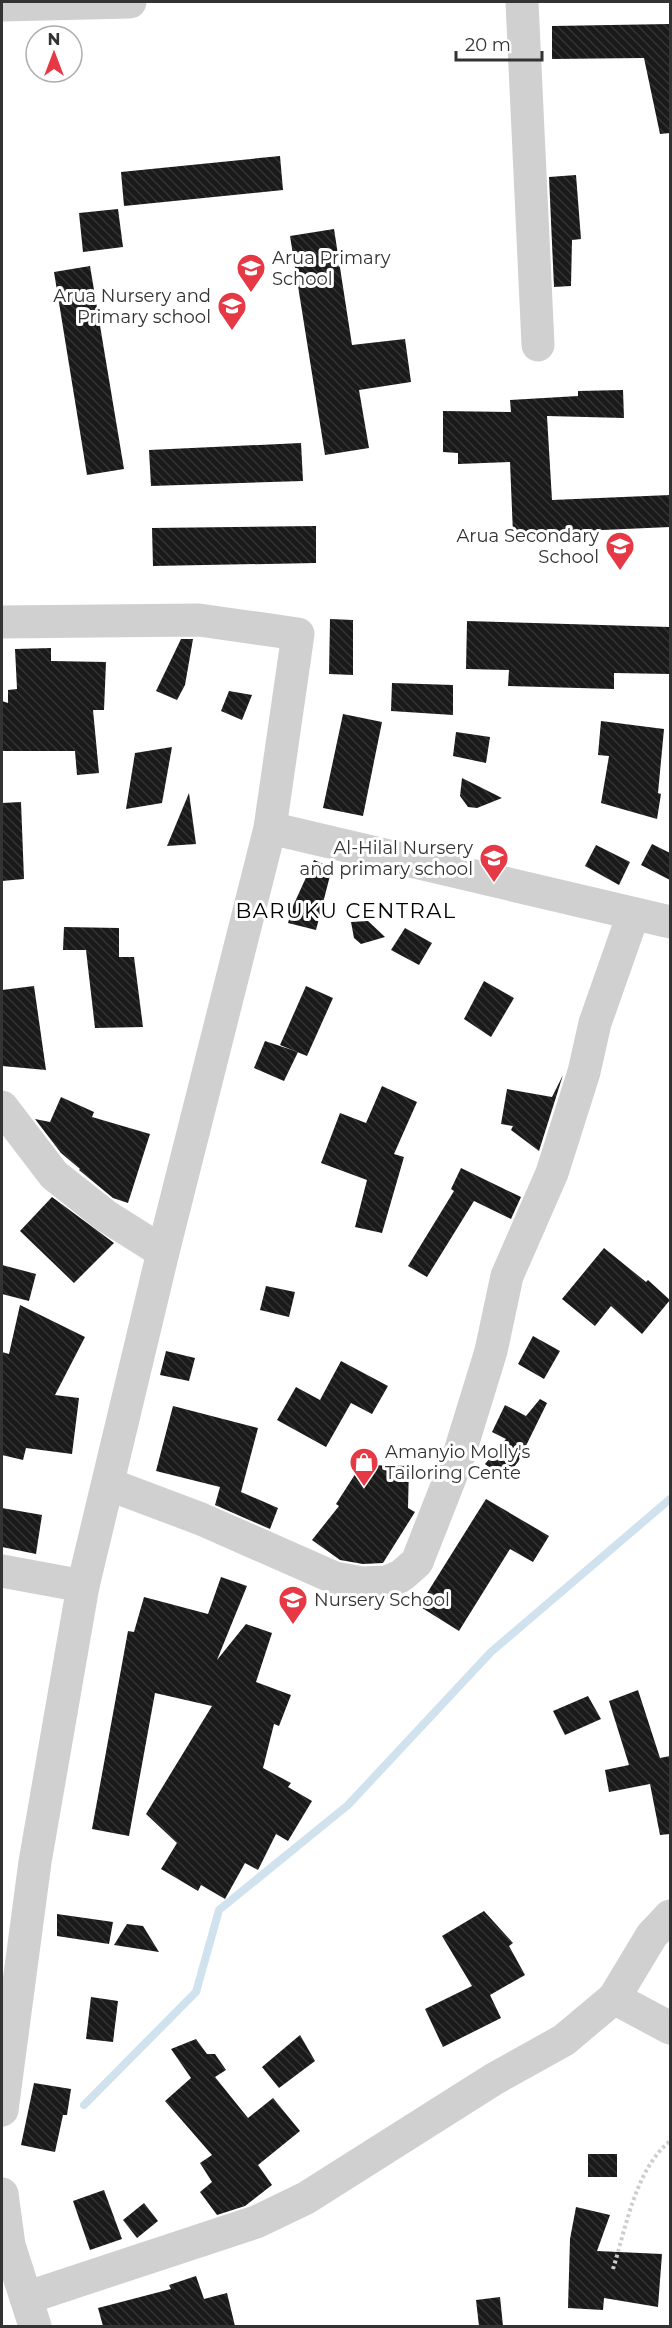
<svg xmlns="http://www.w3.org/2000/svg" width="672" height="2328" font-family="Montserrat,sans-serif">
<defs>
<pattern id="building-back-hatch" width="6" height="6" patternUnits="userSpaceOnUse" patternTransform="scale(1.5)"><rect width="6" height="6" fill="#1a1a1a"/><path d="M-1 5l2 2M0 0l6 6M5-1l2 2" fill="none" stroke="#333"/></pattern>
</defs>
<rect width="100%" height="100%" fill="#fff"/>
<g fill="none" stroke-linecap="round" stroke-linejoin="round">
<!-- stream -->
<path stroke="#cfe2ee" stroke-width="8" d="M84,2105L196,1992L219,1910L348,1805L491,1652L670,1499"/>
</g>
<!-- building -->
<g fill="url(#building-back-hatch)">
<path d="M670,24V133L660,134L644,58L552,59V26Z"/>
<path d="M280,156L283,190L124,206L121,172Z"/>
<path d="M576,175L581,239L572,240L571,286L554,287L549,177Z"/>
<path d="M118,209L123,247L83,252L79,213Z"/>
<path d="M334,229L352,345L405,339L411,382L359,390L369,448L325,455L290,236Z"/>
<path d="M90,266L124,469L87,475L54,272Z"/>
<path d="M623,390L624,418L547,416L552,500L670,495V527L513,534L510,462L458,464V453L443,452V411L511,412L510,400L578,396V391Z"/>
<path d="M301,443L303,481L151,486L149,450Z"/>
<path d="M316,526V563L153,566L152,528Z"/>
<path d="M330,619L353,620V675L329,674Z"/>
<path d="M467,621L670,627V674L614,673V689L508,686L509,670L466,669Z"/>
<path d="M181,639H193L185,685L177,700L156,691Z"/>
<path d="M51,648V661L106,662L104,710H93L99,773L77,775L75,751H2V701L8,703V690L17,689L15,649Z"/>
<path d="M392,683L453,685V715L391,711Z"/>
<path d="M229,691L252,695L242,720L221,711Z"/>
<path d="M343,714L382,722L363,816L323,808Z"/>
<path d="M601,721L664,729L658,793L661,794L657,819L601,803L609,756L598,755Z"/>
<path d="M456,732L490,737L486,763L453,756Z"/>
<path d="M172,747L162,803L126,809L135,753Z"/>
<path d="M462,778L502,798L477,808L468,807L460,796Z"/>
<path d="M189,793L196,844L167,846Z"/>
<path d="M21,802L24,879L2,881V803Z"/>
<path d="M652,844L670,853V880L641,865Z"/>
<path d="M596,845L630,862L619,885L585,866Z"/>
<path d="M314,860L332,868L316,930L288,923L293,906Z"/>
<path d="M368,921L385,937L361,944L354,938L351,922Z"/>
<path d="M64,927L119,928V957H134L143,1027L95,1028L86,950H63Z"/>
<path d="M405,928L432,943L419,965L391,950Z"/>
<path d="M484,981L514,998L491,1037L464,1019Z"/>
<path d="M34,986L46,1070L2,1066V990Z"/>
<path d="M306,986L333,998L307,1056L280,1045Z"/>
<path d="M265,1041L298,1052L284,1081L254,1068Z"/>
<path d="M563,1075L539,1151L511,1130L513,1126L501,1124L507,1089L552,1097Z"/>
<path d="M382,1086L417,1102L394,1154L404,1157L382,1233L355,1227L367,1180L321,1163L340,1113L366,1123Z"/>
<path d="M61,1097L94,1112L92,1117L150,1134L128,1203L113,1198L79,1170L80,1169L61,1153L35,1119L50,1122Z"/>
<path d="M461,1168L521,1197L511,1219L474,1201L427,1277L408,1266L454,1191L451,1189Z"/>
<path d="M52,1197L114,1243L74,1283L20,1231Z"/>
<path d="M604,1248L646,1282L648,1280L670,1300L642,1334L611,1306L595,1326L562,1299Z"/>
<path d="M2,1265L36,1274L29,1301L2,1294Z"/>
<path d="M266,1286L295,1292L289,1317L260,1310Z"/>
<path d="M20,1305L85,1337L55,1395L79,1398L72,1454L26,1448L23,1460L2,1455V1352L9,1354Z"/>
<path d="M533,1336L560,1351L544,1379L518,1364Z"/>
<path d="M166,1351L195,1358L189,1381L160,1375Z"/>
<path d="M341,1361L388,1386L372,1414L351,1403L326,1447L277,1420L296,1387L320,1400Z"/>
<path d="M540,1399L547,1403L518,1462L504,1479L485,1464L506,1439L492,1432L505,1405L526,1416Z"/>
<path d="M173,1406L258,1428L241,1492L278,1508L270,1529L215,1505L220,1487L156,1471Z"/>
<path d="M361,1465L409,1466L408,1508L415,1512L383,1563L363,1564L340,1560L312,1540L339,1506L336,1504Z"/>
<path d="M486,1499L549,1536L533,1562L510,1549L459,1631L419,1606Z"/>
<path d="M2,1508L42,1515L36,1554L2,1547Z"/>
<path d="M221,1577L247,1586L217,1660L246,1624L272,1633L256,1682L291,1695L279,1726L274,1724L263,1768L291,1783L288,1787L312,1801L288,1841L276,1834L258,1870L245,1863L225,1899L201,1885L198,1891L161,1869L177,1843L146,1814L212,1706L155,1693L129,1836L92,1829L128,1631L134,1632L144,1597L208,1614Z"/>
<path d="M638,1690L660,1758L670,1756V1834L660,1835L650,1784L609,1792L605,1770L629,1765L609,1701Z"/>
<path d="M588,1696L601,1719L565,1735L553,1711Z"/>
<path d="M484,1911L513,1943L509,1946L525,1975L490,1995L501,2018L443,2047L425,2009L472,1986L442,1936Z"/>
<path d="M57,1914L113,1922L109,1944L57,1936Z"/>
<path d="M127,1924L143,1926L159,1952L114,1945Z"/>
<path d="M91,1997L118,2001L113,2042L86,2039Z"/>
<path d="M300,2035L315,2061L279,2088L262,2067Z"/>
<path d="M196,2039L207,2054H215L226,2070L215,2077L248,2118L273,2098L300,2131L258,2165L272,2185L245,2206L217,2215L200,2192L212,2182L200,2163L212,2155L165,2101L191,2078L171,2049Z"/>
<path d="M34,2083L71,2089L67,2115H63L55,2152L21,2145Z"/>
<rect x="588" y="2154" width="29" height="23"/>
<path d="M104,2190L122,2239L90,2250L73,2201Z"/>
<path d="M144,2203L158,2221L137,2238L123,2220Z"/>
<path d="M576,2207L610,2215L597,2251L662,2254L658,2307L604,2298L603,2310L568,2308L570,2239Z"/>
<path d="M196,2276L204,2299L227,2293L235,2326H103L98,2308L171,2289L169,2285Z"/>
<path d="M500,2297L503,2326H479L476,2300Z"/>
</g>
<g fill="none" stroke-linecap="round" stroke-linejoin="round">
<!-- path -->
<path stroke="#cdcdcd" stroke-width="4" stroke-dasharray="3 3" stroke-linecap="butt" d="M613,2269C626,2228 635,2170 670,2141"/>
<!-- street -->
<g stroke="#d0d0d0" stroke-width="33">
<path d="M522,2L538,345"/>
<path d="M2,5L130,2"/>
<path d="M2,622L199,620L298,634L270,828L163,1252L83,1586L35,1862L2,2110"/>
<path d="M270,828L670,922"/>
<path d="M2,1107L54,1175L106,1216L163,1252"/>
<path d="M108,1484L201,1519L335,1578L362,1583L387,1582L401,1576L417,1562L459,1455L491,1351L507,1276L552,1173L584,1072L595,1023L633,915"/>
<path d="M2,1571L83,1586"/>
<path d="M614,1998L670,2028"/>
<path d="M2,2194L9,2245L35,2326"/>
<path d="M26,2298L256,2222L306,2198L494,2079L564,2040L614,1998L652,1935L670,1916"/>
</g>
</g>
<!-- icons -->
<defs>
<g id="school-pin" transform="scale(1.5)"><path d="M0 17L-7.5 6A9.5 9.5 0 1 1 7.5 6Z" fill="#e63946" stroke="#fff"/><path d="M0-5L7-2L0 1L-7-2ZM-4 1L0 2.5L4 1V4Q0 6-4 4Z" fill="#fff"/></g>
<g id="shop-pin" transform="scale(1.5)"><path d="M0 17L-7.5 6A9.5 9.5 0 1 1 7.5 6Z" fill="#e63946" stroke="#fff"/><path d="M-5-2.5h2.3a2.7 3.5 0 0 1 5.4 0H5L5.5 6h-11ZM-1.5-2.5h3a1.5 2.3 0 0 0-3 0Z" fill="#fff"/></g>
</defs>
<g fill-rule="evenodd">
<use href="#school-pin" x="251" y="268"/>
<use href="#school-pin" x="232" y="306"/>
<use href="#school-pin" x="620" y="546"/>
<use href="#school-pin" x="494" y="858"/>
<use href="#shop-pin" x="364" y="1462"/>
<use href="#school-pin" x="293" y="1600"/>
</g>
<g text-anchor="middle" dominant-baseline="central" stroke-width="6" stroke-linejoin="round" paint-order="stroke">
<!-- poi labels -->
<g font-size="18" fill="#333" stroke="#fff" text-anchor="start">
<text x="272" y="258">Arua Primary<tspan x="272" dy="21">School</tspan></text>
<text x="211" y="296" text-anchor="end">Arua Nursery and<tspan x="211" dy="21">Primary school</tspan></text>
<text x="599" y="536" text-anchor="end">Arua Secondary<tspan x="599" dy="21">School</tspan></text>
<text x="473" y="848" text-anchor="end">Al-Hilal Nursery<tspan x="473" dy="21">and primary school</tspan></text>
<text x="385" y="1452">Amanyio Molly's<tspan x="385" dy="21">Tailoring Cente</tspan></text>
<text x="314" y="1600">Nursery School</text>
</g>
<!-- quarter labels -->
<g font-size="21" letter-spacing="1.5" fill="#000" stroke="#fff">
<text x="346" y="910">BARUKU CENTRAL</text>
</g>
</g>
<!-- border -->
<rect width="672" height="2328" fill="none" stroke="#333333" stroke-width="6"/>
<!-- north arrow -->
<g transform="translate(54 54)"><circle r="28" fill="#ffffff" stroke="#adadad" stroke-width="1.5"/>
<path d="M0-4.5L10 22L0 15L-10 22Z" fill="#e63946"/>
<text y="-9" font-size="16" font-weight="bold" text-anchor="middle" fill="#333333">N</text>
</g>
<!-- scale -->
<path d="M456 51v9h86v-9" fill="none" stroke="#333333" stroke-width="3"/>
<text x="465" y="51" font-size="18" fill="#333333" stroke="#ffffff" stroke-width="4.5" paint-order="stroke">20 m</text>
</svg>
